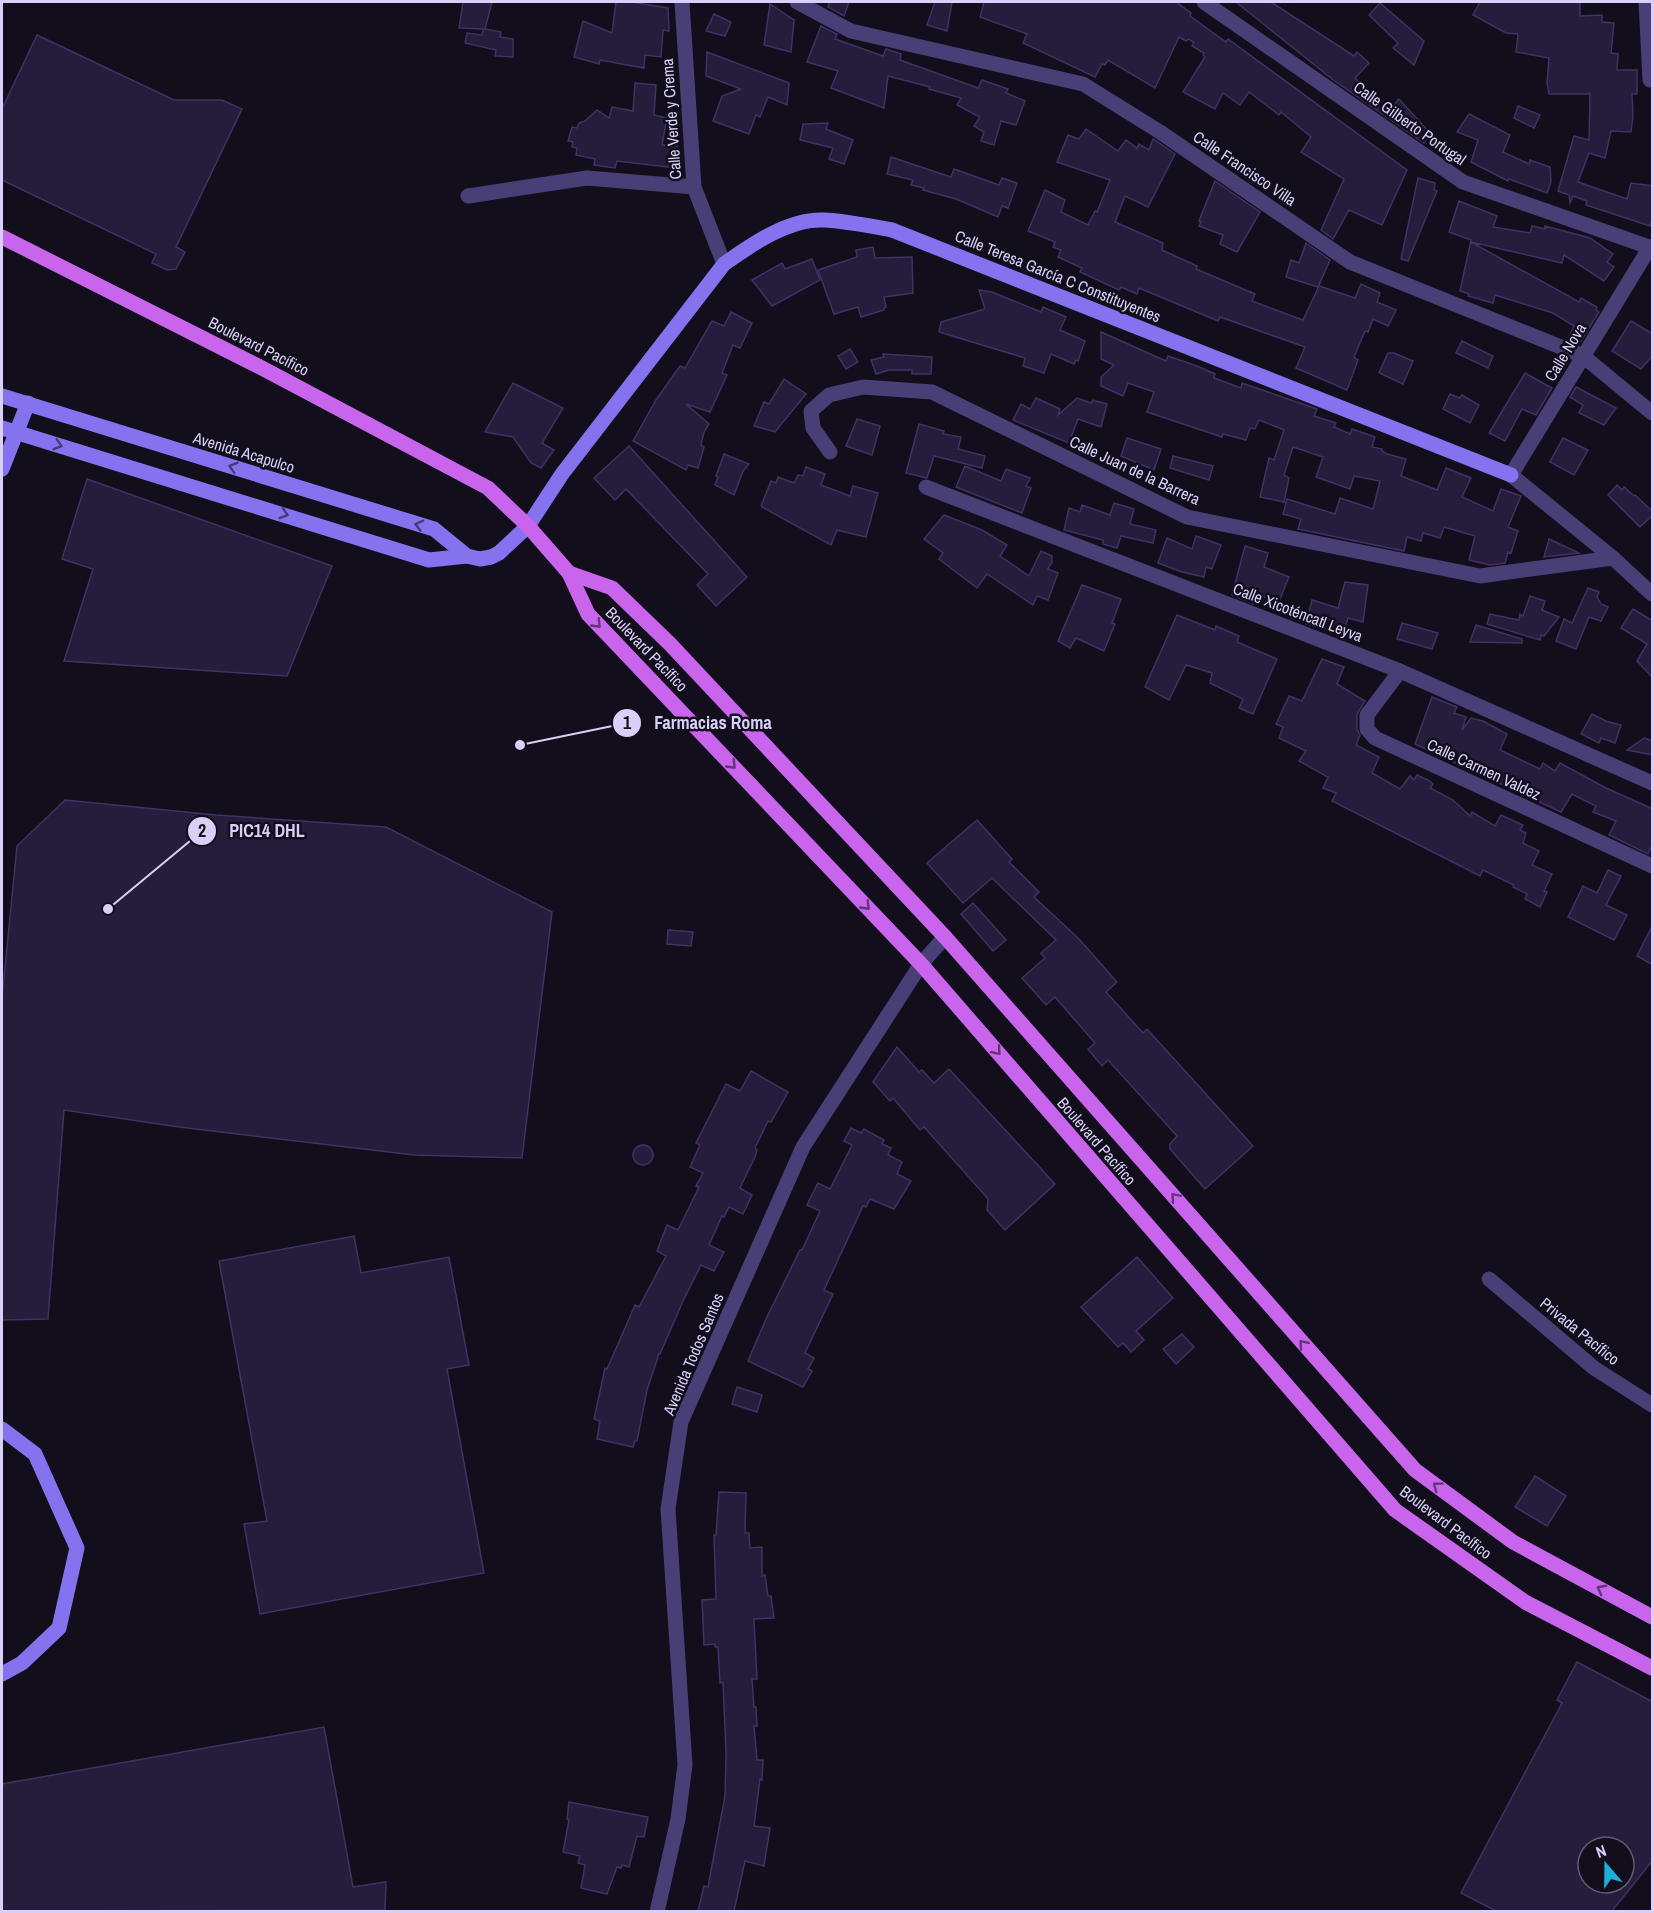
<svg xmlns="http://www.w3.org/2000/svg" width="1654" height="1913" font-family="'Archivo Narrow',sans-serif">
<rect width="100%" height="100%" fill="#120e1c"/>
<!-- building -->
<g fill="#261c3b" stroke="#413164" stroke-width="1.5" fill-rule="evenodd">
<path d="M463,2H492L485,29L501,32L500,37L513,39V57L495,56L496,50L465,43L467,33L482,35L483,29L459,28Z"/>
<path d="M616,2H631L668,8L669,31L663,30L661,57L645,55L644,68L600,60L599,64L574,57L583,21L612,33Z"/>
<path d="M830,2H849L844,16L828,7Z"/>
<path d="M935,2H952L947,31L927,25Z"/>
<path d="M984,2H1176L1191,13L1190,16L1226,42L1228,39L1407,170L1382,225L1349,210L1333,239L1321,230L1344,179L1301,152L1311,137L1281,112L1279,115L1249,92L1240,105L1223,93L1215,109L1183,92L1205,57L1203,55L1204,53L1192,46L1194,42L1188,39L1186,41L1179,37L1155,88L1108,60L1105,65L1102,64L1095,77L1023,43L1027,34L980,17Z"/>
<path d="M1236,2H1271L1354,56L1357,52L1369,63L1355,78L1391,108L1399,99L1430,133L1424,143L1332,79Z"/>
<path d="M1480,2H1580V16L1602,15V22L1614,23L1611,53L1618,54L1617,70H1637V94H1632L1633,116L1631,132L1611,131L1605,158L1589,153L1578,182L1627,199L1631,183L1653,186V216L1650,226L1586,205L1587,201L1573,196L1570,203L1569,195L1558,191L1574,136L1589,140L1590,94H1549L1547,83L1549,58L1516,52L1518,34L1506,33L1473,15Z"/>
<path d="M1380,3L1424,41L1414,65L1393,48L1398,43L1369,15Z"/>
<path d="M770,4L794,20L791,52L764,45Z"/>
<path d="M714,14L731,22L725,36L706,31Z"/>
<path d="M821,26L837,34L835,39L883,56L886,49L901,54L900,60L978,88L982,80L1008,89L1006,93L1025,101L1016,125L1001,121L994,145L981,141L984,132L974,126L980,117L957,105L961,98L929,89L930,87L888,76L884,108L831,88L838,71L807,62Z"/>
<path d="M37,35L174,100H222L242,109L176,247L185,252L176,269L167,270L152,263L156,254L2,180V109Z"/>
<path d="M707,52L789,83L787,105L768,97L760,117L756,115L749,134L713,121L722,96L741,89L706,76Z"/>
<path d="M635,83L656,85L654,115L667,118L662,145H677L676,168L617,161L615,168L594,165L595,159L576,155L577,148L572,147L573,142L568,141L572,127L577,128L579,123L585,121L597,110L609,118L612,107L633,111Z"/>
<path d="M1518,106L1540,115L1534,128L1514,118Z"/>
<path d="M1469,114L1510,135L1503,152L1529,164L1530,160L1550,167L1551,182L1547,193L1509,179L1508,181L1471,162L1478,140L1457,132Z"/>
<path d="M828,123L826,129L853,140L844,164L829,159L833,148L800,140L803,124Z"/>
<path d="M1086,129L1118,151L1126,140L1137,148L1139,144L1149,150L1153,139L1175,154L1148,207L1125,196L1115,222L1163,243L1162,250L1197,266L1196,269L1255,294L1252,301L1303,320L1319,286L1355,298L1361,284L1380,293L1377,302L1396,310L1388,326L1373,319L1368,332L1365,331L1354,357L1358,360L1347,390L1296,368L1305,347L1220,317L1218,321L1139,288L1137,294L1121,287L1119,290L1080,272L1082,268L1058,257L1061,250L1053,247L1055,242L1028,231L1045,190L1065,200L1061,212L1088,225L1095,211L1097,212L1110,180L1057,162L1068,135L1079,139Z"/>
<path d="M891,157L951,177L954,169L999,185L1002,178L1017,183L1008,208L1002,206L998,217L956,199L923,190L924,188L911,185L913,180L887,174Z"/>
<path d="M1418,178L1435,183L1434,190L1437,191L1408,261L1401,259Z"/>
<path d="M1215,181L1260,212L1237,252L1220,244L1223,235L1199,226L1201,222L1199,221Z"/>
<path d="M1459,201L1497,216L1493,227L1530,233L1532,226L1545,229V226L1590,238L1613,254L1607,262L1614,267L1604,281L1564,255L1562,263L1471,242L1579,302L1581,298L1597,307L1596,310L1599,312L1579,344L1568,339L1574,326L1553,313L1495,295L1493,303L1468,296L1469,294L1460,291L1471,240L1449,232Z"/>
<path d="M1306,243L1330,260L1318,287L1286,277L1291,260L1299,263Z"/>
<path d="M873,247L875,258L912,257L913,293L884,297L886,307L884,308V310L861,317L858,307L834,314L818,270L857,257L856,250Z"/>
<path d="M812,259L820,280L772,306L752,280L782,263L785,269Z"/>
<path d="M979,290L992,292L1041,312L1043,307L1066,317L1060,330L1085,341L1078,361L1076,360L1074,364L1051,354L1044,373L1023,366L1025,358L939,332L941,322L985,309Z"/>
<path d="M731,312L752,323L740,348L733,345L722,373L727,375L710,412L686,404L709,424L704,432L701,445L704,447L698,468L688,465L686,470L633,441L656,400L680,366L685,368L712,321L724,326Z"/>
<path d="M1631,321L1653,334V355L1641,369L1612,351Z"/>
<path d="M1101,332L1166,361L1168,356L1197,366L1215,374L1214,378L1241,388L1242,383L1317,409L1314,416L1336,423L1334,427L1350,434L1352,429L1375,437L1372,447L1382,449V451L1387,454L1406,459L1401,476L1437,490L1446,468L1471,478L1462,497L1493,511L1501,489L1521,496L1508,527L1518,531L1511,553L1508,552L1505,563L1490,565L1469,560L1475,536L1444,527L1440,538L1423,533L1421,541L1407,537L1404,551L1298,529L1301,519L1283,514L1287,499L1335,514L1340,498L1373,509L1380,481L1354,476L1350,489L1316,477L1323,457L1293,447L1284,475L1289,478L1284,502L1260,497L1269,458L1274,460L1284,430L1259,420L1255,429L1250,428L1246,440L1223,434L1222,437L1147,412L1154,392L1128,383L1123,396L1101,386V377L1114,365L1101,359Z"/>
<path d="M1462,341L1493,356L1488,368L1456,353Z"/>
<path d="M850,349L858,362L846,369L838,356Z"/>
<path d="M1388,353H1394L1413,361L1403,384L1379,373Z"/>
<path d="M883,354L932,357L931,374H912V370H889L876,374L871,360L884,357Z"/>
<path d="M1525,373L1552,388L1536,415L1522,409L1505,441L1489,433Z"/>
<path d="M784,379L806,394L775,432L754,426L764,402L769,404Z"/>
<path d="M513,383L563,408L542,443L554,450L541,468L531,463L513,437L485,432Z"/>
<path d="M1576,387L1616,408L1604,425L1579,413L1583,405L1570,397Z"/>
<path d="M1450,394L1459,398L1462,395L1479,405L1470,423L1443,409Z"/>
<path d="M1036,398L1060,409L1058,415L1077,398L1091,403L1093,400L1107,404L1101,427L1078,419L1069,443L1013,420L1021,404L1030,409Z"/>
<path d="M857,419L880,426L872,455L846,446Z"/>
<path d="M919,424L944,431L943,434L961,437L958,449L985,456L982,468L934,456L927,478L906,473Z"/>
<path d="M1127,438L1161,449L1154,470L1121,456Z"/>
<path d="M1563,438L1588,450L1574,475L1550,462Z"/>
<path d="M629,446L747,577L716,606L697,585L708,574L626,489L615,500L594,478Z"/>
<path d="M724,454L749,464L743,471L734,495L715,485L718,477L716,476Z"/>
<path d="M1173,456L1213,466L1209,480L1170,468Z"/>
<path d="M965,466L1001,481L1006,469L1030,478L1026,486L1031,488L1022,513L956,487Z"/>
<path d="M806,467L825,474L821,485L850,496L853,486L878,493L866,537L837,530L831,545L762,507L761,506L771,481L776,483L778,477L794,483L798,475L803,476Z"/>
<path d="M87,479L332,566L287,676L64,661L93,569L62,559Z"/>
<path d="M1617,485L1622,490L1624,487L1634,496L1635,495L1653,512V515L1640,527L1608,495Z"/>
<path d="M1114,503L1134,509L1130,524L1156,530L1153,543L1121,536L1117,548L1103,544V540L1064,530L1069,508L1080,512L1082,505L1110,515Z"/>
<path d="M944,515L982,530L1007,545L1000,556L1029,576L1041,551L1052,556V562L1048,569L1058,573L1048,600L1037,596L1033,605L987,574L977,588L939,559L943,553L924,539Z"/>
<path d="M1196,536L1221,545L1212,569L1206,567L1204,577L1182,572L1158,563L1167,538L1192,549Z"/>
<path d="M1549,539L1579,553L1544,557Z"/>
<path d="M1245,546L1268,553L1264,567L1289,577L1279,601L1256,595L1254,604L1232,595Z"/>
<path d="M1345,582L1368,585L1363,622L1348,618L1343,633L1306,624L1312,600L1338,608Z"/>
<path d="M1082,585L1121,599L1112,623L1115,624L1104,651L1076,638L1070,648L1058,641Z"/>
<path d="M1588,588L1599,592L1597,597L1601,604L1608,607L1601,621L1589,617L1576,649L1556,641L1564,619L1572,623Z"/>
<path d="M1530,596L1545,601L1542,610L1559,617L1544,636L1541,635L1540,640L1487,624L1490,614L1519,620L1520,614L1523,616Z"/>
<path d="M1633,609L1653,621V678L1637,661L1647,644L1621,628Z"/>
<path d="M1177,615L1215,630L1216,626L1239,636L1237,642L1277,659L1253,714L1239,708L1243,699L1210,683L1212,673L1186,665L1169,700L1145,687Z"/>
<path d="M1402,623L1438,633L1432,649L1397,639Z"/>
<path d="M1476,625L1522,639V643L1470,642Z"/>
<path d="M1322,659L1344,667L1337,684L1365,701L1357,714V729L1360,735L1356,745L1379,757L1372,773L1400,789L1410,776L1414,780L1417,775L1430,781L1433,784L1430,788L1453,800L1470,816L1472,812L1495,826L1501,815L1523,825L1520,830L1526,833L1523,843L1539,851L1532,865L1552,874L1544,891L1547,892L1540,907L1525,899L1527,894L1513,887L1514,885L1483,870L1480,876L1332,801L1336,793L1323,788L1328,777L1299,761L1306,751L1279,738L1283,727L1276,724L1289,696L1302,701Z"/>
<path d="M1432,697L1457,707L1454,713L1466,717L1462,730L1471,718L1483,721L1507,734L1500,750L1540,769L1543,763L1555,771L1560,763L1606,788L1653,809V843L1648,854L1609,835L1616,821L1593,812L1596,806L1572,794L1561,812L1415,744Z"/>
<path d="M1592,714L1606,721L1621,725L1615,743L1601,738L1599,743L1581,734Z"/>
<path d="M1644,738L1653,741V755L1627,750Z"/>
<path d="M65,800L216,815L386,827L552,912L522,1158L414,1155L179,1127L64,1110L48,1319L2,1320V998L17,846Z"/>
<path d="M977,820L1012,859L1009,862L1039,892L1034,897L1079,939L1117,982L1106,992L1143,1033L1147,1029L1253,1146L1205,1189L1170,1149V1144L1177,1136L1108,1060L1102,1066L1088,1049L1095,1043L1055,997L1046,1005L1022,978L1045,958L1041,953L1056,940L992,878L963,903L927,863Z"/>
<path d="M1608,870L1621,876L1606,905L1627,915L1614,940L1568,917L1583,886L1597,893Z"/>
<path d="M973,903L1006,940L993,951L961,914Z"/>
<path d="M1653,924V965L1637,956Z"/>
<path d="M668,930L693,932L691,946L667,944Z"/>
<path d="M897,1047L919,1072L922,1070L934,1083L949,1069L1055,1184L1005,1230L987,1210L988,1199L975,1184L924,1127L920,1130L893,1098L890,1101L873,1082Z"/>
<path d="M751,1071L788,1092L771,1122L768,1121L755,1148L757,1150L755,1157L740,1188L752,1195L743,1214L729,1207L724,1217L722,1216L709,1245L724,1252L714,1271L701,1265L683,1301L660,1354H659L647,1390L637,1441H635L633,1447L597,1439L600,1421L594,1419L605,1368L607,1369L635,1305L639,1307L666,1256L657,1251L667,1225L678,1230L699,1187L696,1186L703,1173L690,1167L700,1145L696,1143L726,1084L740,1091Z"/>
<path d="M851,1128L861,1133L864,1129L884,1140L882,1144L891,1148L888,1155L902,1162L897,1174L911,1181L894,1209L870,1199L866,1207L863,1206L824,1290L833,1294L805,1353L814,1358L808,1369L812,1371L803,1387L748,1361L766,1319L800,1250H802L820,1211L807,1205L818,1183L830,1189L852,1145L844,1141Z"/>
<circle cx="643" cy="1155" r="10"/>
<path d="M354,1236L361,1273L449,1257L469,1365L447,1369L484,1573L260,1614L244,1524L267,1521L219,1261Z"/>
<path d="M1137,1257L1173,1298L1136,1331L1144,1340L1131,1352L1123,1343L1118,1347L1081,1307Z"/>
<path d="M1182,1334L1194,1347L1176,1364L1163,1349Z"/>
<path d="M737,1387L762,1395L757,1412L732,1404Z"/>
<path d="M1535,1476L1566,1496L1547,1526L1515,1507Z"/>
<path d="M719,1492L746,1493L745,1533H749L750,1548L762,1547V1576L765,1575L768,1596H771L774,1618L754,1619L757,1679H752L754,1707H756L757,1726H754L757,1760H763L762,1780L760,1779L754,1826L770,1828L764,1866L745,1861L734,1911H698L704,1886L708,1887L725,1796L726,1753L723,1682L720,1683L718,1647H715V1644L704,1645L702,1600L716,1599L714,1535H716Z"/>
<path d="M1577,1662L1653,1702V1860L1612,1911H1496L1461,1893L1562,1703L1557,1700ZM1588,1847H1624V1883H1588Z"/>
<path d="M324,1727L353,1887L386,1882L385,1910L2,1911V1784Z"/>
<path d="M569,1802L648,1817L644,1837L637,1836L629,1867L622,1865L621,1868L617,1867L607,1894L581,1888L585,1865L578,1863L580,1856L563,1852L569,1820L567,1819Z"/>
</g>
<g fill="none" stroke-linecap="round" stroke-linejoin="round">
<!-- street -->
<g stroke="#473f76" stroke-width="15">
<path d="M682,2L694,187L724,264"/>
<path d="M797,2L851,31L1083,84L1160,132L1350,262L1583,356L1652,413"/>
<path d="M1204,2L1463,182L1652,248"/>
<path d="M1646,2L1650,80"/>
<path d="M468,196L587,178L694,187"/>
<path d="M1650,247L1511,475L1613,558L1652,594"/>
<path d="M830,452L813,428L811,411L829,395L863,387L932,392L1187,517L1480,576L1613,558"/>
<path d="M926,487L1400,671L1652,783"/>
<path d="M1400,671L1367,715V729L1375,738L1652,866"/>
<path d="M1489,1279L1594,1368L1652,1405"/>
<path d="M657,1912L678,1819L685,1765L668,1509L681,1422L803,1147L921,964L945,937"/>
</g>
<!-- secondary -->
<g stroke="#8472ee" stroke-width="15">
<path d="M2,396L434,529L467,556"/>
<path d="M2,428L429,560L467,556L480,559L491,557L499,553L528,526L562,474L724,264C751,245 789,218 824,220C846,221 870,226 892,230L1511,475"/>
<path d="M2,469L28,403"/>
<path d="M2,1429L35,1454L77,1548L59,1628L22,1663L2,1674"/>
</g>
<!-- primary -->
<g stroke="#c964ec" stroke-width="15">
<path d="M2,237L260,367L488,488L528,526L569,573L588,614L921,964L1395,1510L1525,1602L1652,1668"/>
<path d="M569,573L612,588L670,644L945,937L1415,1470L1513,1542L1652,1617"/>
</g>
</g>
<!-- one-way arrows -->
<defs><path id="oneway-chevron" d="M-2-3.5L2.5 0L-2 3.5" fill="none" stroke-width="1.6" stroke-linecap="round" stroke-linejoin="round" transform="scale(1.5)"/></defs>
<g stroke="#453b7a">
<use href="#oneway-chevron" transform="translate(58 445) rotate(17)"/>
<use href="#oneway-chevron" transform="translate(233 467) rotate(-163)"/>
<use href="#oneway-chevron" transform="translate(284 514) rotate(18)"/>
<use href="#oneway-chevron" transform="translate(419 525) rotate(-165)"/>
</g>
<g stroke="#64357a">
<use href="#oneway-chevron" transform="translate(597 624) rotate(46)"/>
<use href="#oneway-chevron" transform="translate(732 765) rotate(46)"/>
<use href="#oneway-chevron" transform="translate(866 906) rotate(46)"/>
<use href="#oneway-chevron" transform="translate(997 1051) rotate(49)"/>
<use href="#oneway-chevron" transform="translate(1175 1197) rotate(-131)"/>
<use href="#oneway-chevron" transform="translate(1303 1344) rotate(-131)"/>
<use href="#oneway-chevron" transform="translate(1437 1486) rotate(-143)"/>
<use href="#oneway-chevron" transform="translate(1601 1589) rotate(-152)"/>
</g>
<g text-anchor="middle" dominant-baseline="central" stroke-width="5" stroke-linejoin="round" paint-order="stroke">
<!-- street labels -->
<g font-size="16" fill="#d9cff9" stroke="#120e1c">
<text transform="translate(671 119) rotate(-94)">Calle Verde y Crema</text>
<text transform="translate(1410 123) rotate(35)">Calle Gilberto Portugal</text>
<text transform="translate(1245 168) rotate(34)">Calle Francisco Villa</text>
<text transform="translate(1058 276) rotate(22)">Calle Teresa García C Constituyentes</text>
<text transform="translate(259 346) rotate(27)">Boulevard Pacífico</text>
<text transform="translate(1565 352) rotate(-59)">Calle Nova</text>
<text transform="translate(244 452) rotate(17)">Avenida Acapulco</text>
<text transform="translate(1135 470) rotate(25)">Calle Juan de la Barrera</text>
<text transform="translate(1298 612) rotate(21)">Calle Xicoténcatl Leyva</text>
<text transform="translate(647 649) rotate(46)">Boulevard Pacífico</text>
<text transform="translate(1484 769) rotate(25)">Calle Carmen Valdez</text>
<text transform="translate(1097 1141) rotate(49)">Boulevard Pacífico</text>
<text transform="translate(1580 1331) rotate(39)">Privada Pacífico</text>
<text transform="translate(693 1354) rotate(-67)">Avenida Todos Santos</text>
<text transform="translate(1446 1522) rotate(37)">Boulevard Pacífico</text>
</g>
</g>
<!-- callouts -->
<path fill="none" stroke="#d9cff9" stroke-width="2" d="M520 745L627 723M108 909L202 831"/>
<g fill="#d9cff9" stroke="#120e1c" stroke-width="2">
<circle cx="520" cy="745" r="6"/>
<circle cx="108" cy="909" r="6"/>
<circle cx="627" cy="723" r="15"/>
<circle cx="202" cy="831" r="15"/>
</g>
<g font-size="18" text-anchor="middle" font-weight="bold" fill="#111">
<text x="627" y="729">1</text>
<text x="202" y="837">2</text>
</g>
<g font-size="18" text-anchor="middle" font-weight="bold" fill="#d9cff9" stroke="#120e1c" stroke-width="5" stroke-linejoin="round" paint-order="stroke">
<text x="713" y="729">Farmacias Roma</text>
<text x="267" y="837">PIC14 DHL</text>
</g>
<!-- border -->
<rect width="1654" height="1913" fill="none" stroke="#d9cff9" stroke-width="6"/>
<!-- north arrow -->
<g transform="translate(1606 1865) rotate(340)"><circle r="28" fill="#120e1c" stroke="#625b74" stroke-width="1.5"/>
<path d="M0-4.5L10 22L0 15L-10 22Z" fill="#1bb0d9"/>
<text y="-9" font-size="16" font-weight="bold" text-anchor="middle" fill="#d9cff9">N</text>
</g>
</svg>
